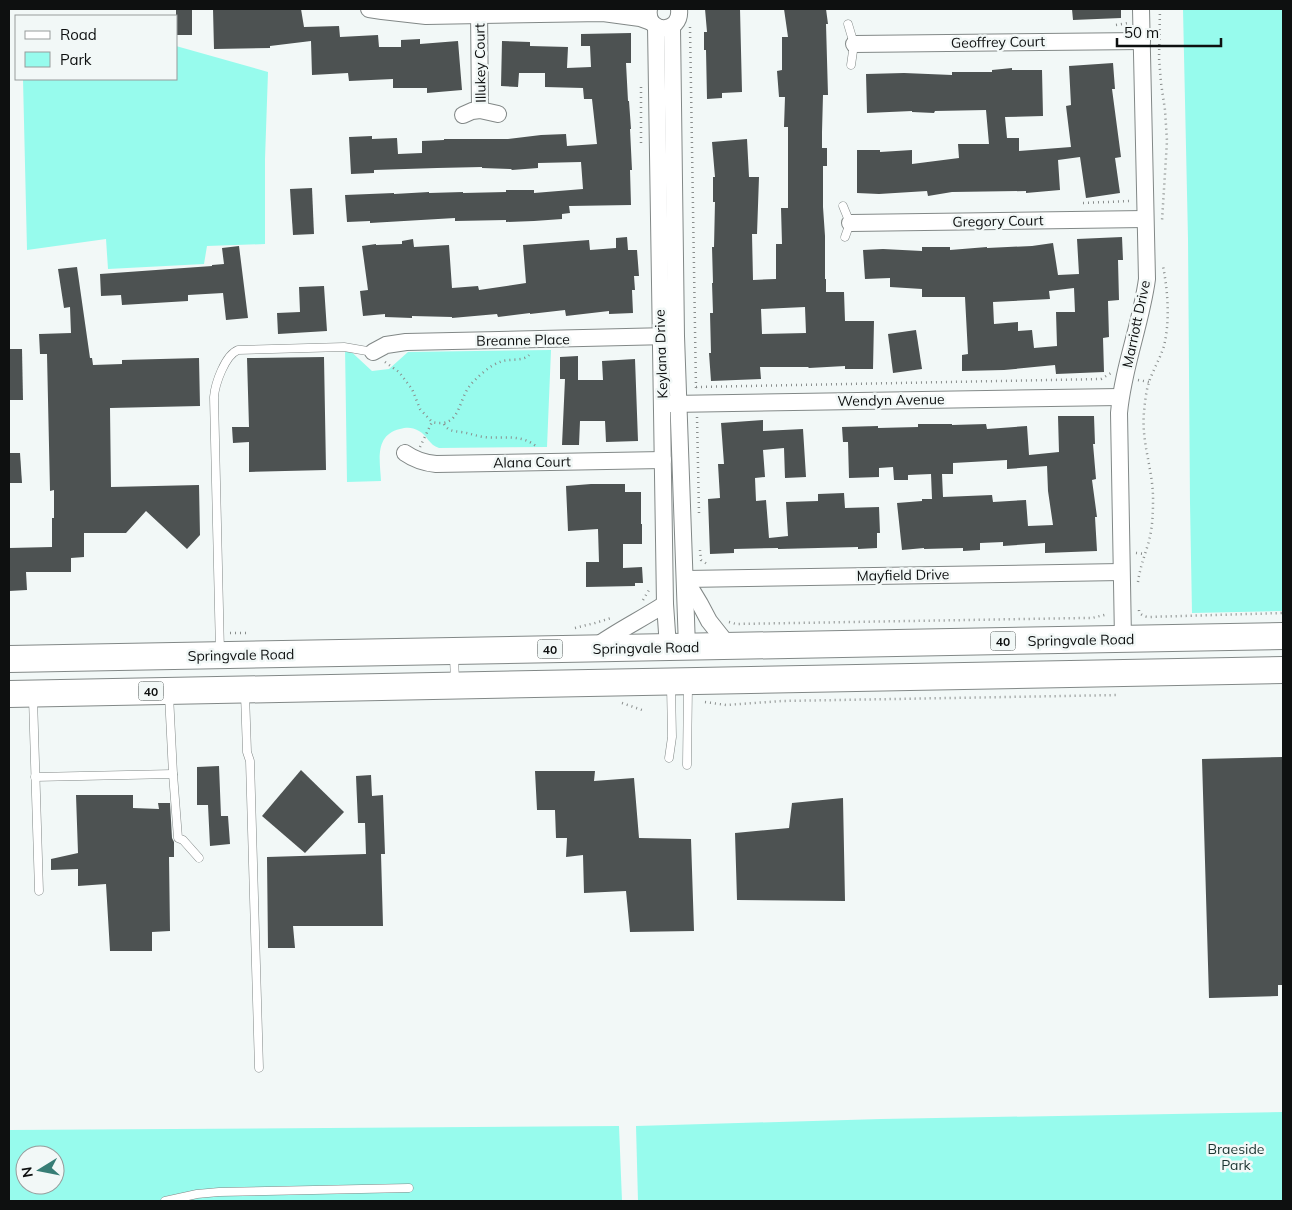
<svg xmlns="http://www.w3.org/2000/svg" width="1292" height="1210" font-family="Mulish,sans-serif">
<rect width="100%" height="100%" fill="#f2f8f7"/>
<!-- green -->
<g fill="#97fbed" fill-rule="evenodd">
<path d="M1183,9H1283V611L1192,613L1190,503L1188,239Z"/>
<path d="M176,46L268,72L265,159V244L207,246L204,264L108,269L106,239L27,250L23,79H176Z"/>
<path d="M345,346L372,371L389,369L408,352L551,350L547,447L439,448C429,445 427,435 419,431C412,427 407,427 400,429C374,435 380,461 381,481L347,482Z"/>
<path d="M1283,1112V1201H638L636,1126L881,1119Z"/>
<path d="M619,1126L622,1201H9V1130ZM25,1155H55V1185H25Z"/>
</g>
<!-- building -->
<g fill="#4d5252" fill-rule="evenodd">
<rect x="176" y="9" width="16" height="26"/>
<path d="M213,9H301L304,27L339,26L340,37L378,35L379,47H401V40L420,39V44L458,41L462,90L427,93V88H393V79L349,81L348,73L312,75L311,41L270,46V48L214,49Z"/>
<path d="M705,9H740L742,92L722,93V98L707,99L706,50H704V32H707Z"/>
<path d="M784,9H826L828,24H826L828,95H823L822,132V148H827V166H823V207L825,236V279H826V292H844L845,321H874L873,369H845V366L809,368L808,367H760L761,379L711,381L709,353H711L710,313H713L712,283H713L712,247H714L715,202H713V177H715L712,142L747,139L749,177H759L757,234H752L753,280L776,279V244H782L781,208H788V127H784L785,97H779L777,71L782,70V37H788ZM805,307L806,333L762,334L761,309Z"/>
<path d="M1072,9H1121V18L1073,20Z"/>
<path d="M631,33V63H626L628,101H629L631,129H630L632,170H630L631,205L569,206L570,213L562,214V219L534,221L506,222V220L455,221V218L370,223V221L347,222L345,195L394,193V194L429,192V193L463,192V193L506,192V190H534V193L583,189L581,162L538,163V168L512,170L511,169L482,168V167L437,168L374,170V173L351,174L349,137L372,136V139L397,138L398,154L422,153V141L444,140V139H508L541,135L566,134L567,146L597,144L592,99H584L583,88L545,87V73H519L518,87L501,86L502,41L530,42V46L568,47L567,68L591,67L590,46H581V34Z"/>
<path d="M1113,63L1115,89H1112L1121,157L1115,158L1120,193L1086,198L1080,157L1058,160L1060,190L1026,193V191L952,192L928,196L927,191L879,194L857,193V150H880V152L912,150V164L959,158L958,144H989L986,110L935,111L934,113L912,112V111L867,113L866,74L904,73L952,75V72H992V70L1012,68V70H1042L1043,116L1005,117L1007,138H1019V151L1071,147L1066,106L1071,105L1069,66Z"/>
<path d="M312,188L314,234L293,235L290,189Z"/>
<path d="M627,237L628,250H637L639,276H634L635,290H632L633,313L609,314V311L566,316L565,310L530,314V313L498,317L497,314L452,318V317L412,316V318L385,317V314L363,316L360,291L368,290L362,246L376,244V245L402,244V241L413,239L414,247L449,245L452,288L478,286L479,290L526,283L523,245L589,240L590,250L616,248V238Z"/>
<path d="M1122,237L1123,260H1118L1119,300L1108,301L1109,337L1103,338L1104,372L1056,374L1055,365L1004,370L962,371V355L968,354L965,297H922V289L890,287V278L865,279L863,250L883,249L922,251V247H950V250L987,247V248L1032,246L1053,243L1058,275L1079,274L1077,239ZM1074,288L1075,312H1056L1057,346L1034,348L1032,330L1018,331V322L994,324L993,302L1050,299L1049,291Z"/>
<path d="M239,246L248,318L226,320L223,293L188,295V301L122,305L121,295L101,296L100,274L212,266V265L224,264L222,248Z"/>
<path d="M77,267L90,358H92L93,365L122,364V360L199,358L200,406L110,408L111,487L199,485L200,535L187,549L146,511L126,533H84V557L71,558V572H26L27,590L9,591V548L52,547V518H54V490L50,491L47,354H40L39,334L71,333L70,307L64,308L58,269Z"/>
<path d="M324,286L327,331L278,334L277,313L300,312L299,287Z"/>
<path d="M916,330L922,369L893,373L888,334Z"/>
<path d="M9,349H22L23,400H9Z"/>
<path d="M578,356V380H603L602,361L635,359L638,441L606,442L605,421H580L579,445H562L565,379H560V357Z"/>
<path d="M324,357L326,470L249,472V442L233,443L232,427H249L247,358Z"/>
<path d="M1058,416H1094L1095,444H1093L1096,479L1092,480L1097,517H1095L1097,551L1045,553V543L1003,546V542L980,543V550L963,551V548L924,549V548L902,550L897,503L922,501V499H932L931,474L908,475V480H894L893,467L879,468V477L849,478L848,442H843L842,427L878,426V428L918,427V424H952V425L986,424L987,429L1027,426L1029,455L1059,452ZM1007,460V469L1047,466L1048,491L1053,525L1028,526L1026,500L993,502L992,495L943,497L942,474H953V463Z"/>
<path d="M763,420V431L803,429L806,477L785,478L784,448L763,450L765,477L755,478L756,501L766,500L769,538L788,536L786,502L818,501V494L844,493L845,508L879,507L880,533H877V548L858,549V547L778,549V548L734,549V553L710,554L708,499L720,498L718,464H724L721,423Z"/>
<path d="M9,453H20L22,483H9Z"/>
<path d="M591,484H625V492H641V524H642V544H623V568L642,567L643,583H635V586L586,587V562H599L598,529L568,531L566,486Z"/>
<path d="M1283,757V985H1278V996L1209,998L1202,759Z"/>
<path d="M219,766L221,816H228L230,844L210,846L208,805H197V767Z"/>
<path d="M301,770L344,812L305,853L262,816Z"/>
<path d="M535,771H595L594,781L634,778L639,838L691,839L694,931L630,932L626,891L584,893L583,855L566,857L567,838H556L555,810H537Z"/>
<path d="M371,775L372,796L383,795L385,854H381L383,926H293L295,948H268L267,857L366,854L365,823H358L356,776Z"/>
<path d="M76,795H133V808L159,809L158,803H170L172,838L174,842V857H169L170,931L152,932V951H110L106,884L78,886V869L51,870V859L78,853Z"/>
<path d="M843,798L845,901L737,900L735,833L789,828L792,803Z"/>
</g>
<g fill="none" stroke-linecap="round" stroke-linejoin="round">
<!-- service casing -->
<g stroke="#828887" stroke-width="9">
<g id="service">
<path d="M848,24L854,44L851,65"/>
<path d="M843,206L850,223L845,237"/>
<path d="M220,652L214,397C215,384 225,355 238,350L344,347L373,352"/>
<path d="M454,656L455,682"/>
<path d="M245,694L247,752L250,761L259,1068"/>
<path d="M169,695L173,774L178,838L183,840L199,858"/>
<path d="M33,698L39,891"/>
<path d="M669,758L672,737L671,686"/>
<path d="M687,765L688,686"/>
<path d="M35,777L173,774"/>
<path d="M165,1201L197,1194L219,1192L409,1188"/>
</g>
</g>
<!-- minor casing -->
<g stroke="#828887" stroke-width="18">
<g id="minor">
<path d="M369,9L382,11L426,16L603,13L640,18L651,22"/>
<path d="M479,9L480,110"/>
<path d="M649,9C645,34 682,35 679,9"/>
<path d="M656,26L665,604L668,647"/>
<path d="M672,27L676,336L687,647"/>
<path d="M854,44L1142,41"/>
<path d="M463,115L472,111L480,110L498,114"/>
<path d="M850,223L1145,219"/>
<path d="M373,352L386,345L406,342L669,336"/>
<path d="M670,404L1120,397"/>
<path d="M405,453C415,460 424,463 436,464L663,460"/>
<path d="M685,579L1121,572"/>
<path d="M685,579L700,604L709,621L728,645"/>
<path d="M1123,639L1119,413C1123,367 1141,324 1147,279L1141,9"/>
<path d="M595,647C617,631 642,619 665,604"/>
</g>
</g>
<!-- trunk casing -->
<g stroke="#828887" stroke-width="28">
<g id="trunk">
<path d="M9,659L1283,636"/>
<path d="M9,694L1283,670"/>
</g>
</g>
<!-- path -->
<g stroke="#898d8c" stroke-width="2.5" stroke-dasharray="1 4" stroke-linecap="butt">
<path d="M1160,9L1159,58L1161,83L1165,110L1167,141L1162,221"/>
<path d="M1116,25L1128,23"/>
<path d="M690,27L696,389"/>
<path d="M641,87V144"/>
<path d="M1083,203L1130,201"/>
<path d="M385,362L399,372L412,389L420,409L432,422"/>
<path d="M1138,380L1149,382"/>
<path d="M696,387L1101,379L1111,373"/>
<path d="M697,417L699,514"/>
<path d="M444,424C448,431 453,431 461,432C469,433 476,436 484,437C504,439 522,433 538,448"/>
<path d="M420,447L432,422C462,429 457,399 472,383C480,375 489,366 500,362C508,358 523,362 529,355"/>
<path d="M700,550L701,560L707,564"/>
<path d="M1136,553L1145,554"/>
<path d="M1138,582C1140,567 1145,555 1149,541C1152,529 1153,516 1153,503C1154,471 1141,444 1144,412C1145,402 1146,391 1149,382C1153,370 1160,359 1164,346C1170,321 1168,292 1163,266"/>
<path d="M643,600L649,590"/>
<path d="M1139,610C1139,614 1143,616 1148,617L1283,613"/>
<path d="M729,622L736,624L1083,618H1092L1108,614"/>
<path d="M575,628L595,623L611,618"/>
<path d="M230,633H247"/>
<path d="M705,702L726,705L782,701L1119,695"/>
<path d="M622,703L642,710"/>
</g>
<!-- service -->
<use href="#service" stroke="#fff" stroke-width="8"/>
<!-- minor -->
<use href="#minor" stroke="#fff" stroke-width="16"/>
<!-- trunk -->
<use href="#trunk" stroke="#fff" stroke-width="26"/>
</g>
<g text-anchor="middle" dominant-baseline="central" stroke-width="5" stroke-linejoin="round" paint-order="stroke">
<!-- shield labels -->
<g fill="#f2f8f7" stroke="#525655" stroke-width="1">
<rect x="990.5" y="631.5" width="25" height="19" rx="4"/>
<rect x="537.5" y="639.5" width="25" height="19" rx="4"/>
<rect x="138.5" y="681.5" width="25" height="19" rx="4"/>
</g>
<g font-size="12" font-weight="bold" fill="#0e1010">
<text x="1003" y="641">40</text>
<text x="550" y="649">40</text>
<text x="151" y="691">40</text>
</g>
<!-- street labels -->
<g font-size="14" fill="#0e1010" stroke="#f2f8f7">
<text transform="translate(998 42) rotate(-1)">Geoffrey Court</text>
<text transform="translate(480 63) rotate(-91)">Illukey Court</text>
<text transform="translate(998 221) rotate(-1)">Gregory Court</text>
<text transform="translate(1136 324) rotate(-78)">Marriott Drive</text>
<text transform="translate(523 340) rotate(-1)">Breanne Place</text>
<text transform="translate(661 354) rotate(-92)">Keylana Drive</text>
<text transform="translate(891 400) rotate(-1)">Wendyn Avenue</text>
<text transform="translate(532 462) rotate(-1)">Alana Court</text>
<text transform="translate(903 575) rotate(-1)">Mayfield Drive</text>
<text transform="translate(1081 640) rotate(-1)">Springvale Road</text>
<text transform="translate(646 648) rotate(-1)">Springvale Road</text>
<text transform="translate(241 655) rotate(-1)">Springvale Road</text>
</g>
<!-- park labels -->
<g font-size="14" fill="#1b3330" stroke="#f2f8f7">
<text x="1236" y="1149">Braeside<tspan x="1236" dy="16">Park</tspan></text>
</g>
</g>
<!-- border -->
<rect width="1292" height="1210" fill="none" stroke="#0e1010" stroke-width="20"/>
<!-- legend -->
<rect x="15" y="15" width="162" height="65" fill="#f2f8f7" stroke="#979b9b"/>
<rect x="25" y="31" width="25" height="8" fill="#ffffff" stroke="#979b9b"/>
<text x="60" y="40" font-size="15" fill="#0e1010">Road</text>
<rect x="25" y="52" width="25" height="15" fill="#97fbed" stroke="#979b9b"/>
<text x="60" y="65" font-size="15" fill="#0e1010">Park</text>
<!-- north arrow -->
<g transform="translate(40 1170) rotate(260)"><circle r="24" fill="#f2f8f7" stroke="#979b9b"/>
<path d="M0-4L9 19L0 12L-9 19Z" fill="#377d75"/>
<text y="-8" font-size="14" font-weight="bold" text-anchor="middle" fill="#0e1010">N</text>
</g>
<!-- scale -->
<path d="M1117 38v8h104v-8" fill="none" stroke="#0e1010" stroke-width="2.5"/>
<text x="1124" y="38" font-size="15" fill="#0e1010" stroke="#f2f8f7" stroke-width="4" paint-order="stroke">50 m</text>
</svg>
